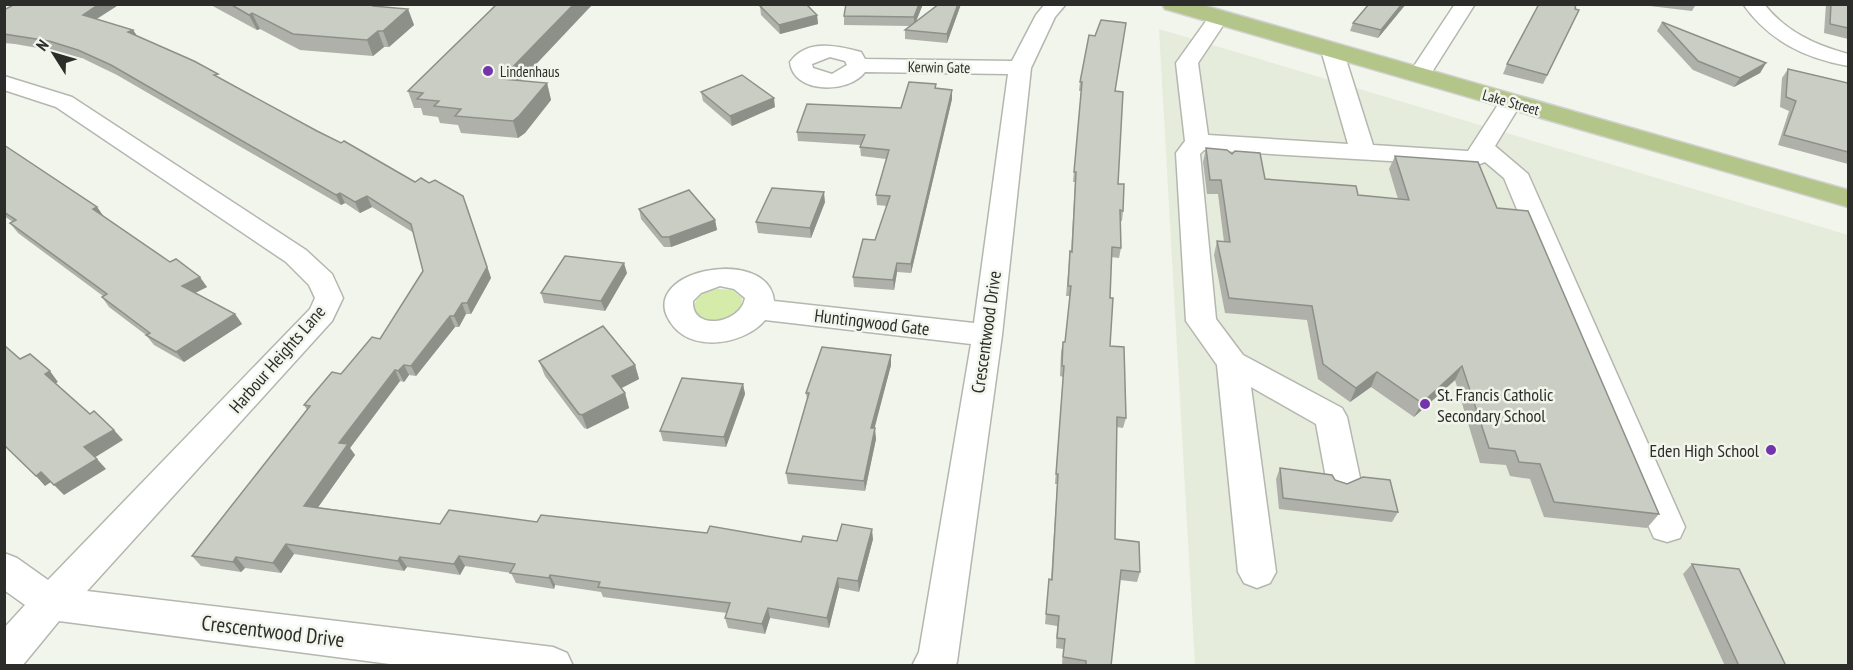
<svg xmlns="http://www.w3.org/2000/svg" width="1853" height="670" font-family="'PT Sans Narrow',sans-serif">
<rect width="100%" height="100%" fill="#f2f5ec"/>
<!-- built -->
<path fill="#e5ecdc" d="M1159,29L1848,235V665H1195Z"/>
<!-- green -->
<path fill="#d4ebaa" d="M718,289L732,290L742,298L741,309C730,321 715,324 700,317L694,308C695,296 706,291 718,289Z"/>
<g fill="none" stroke-linecap="round" stroke-linejoin="round">
<!-- minor casing -->
<g stroke="#b4b7af" stroke-width="3">
<g id="minor">
<path d="M1045,4H1066L1055,17L1031,68L1002,335L957,662L955,666H912L919,652L971,344L765,320C746,343 696,353 674,327C627,271 769,243 774,301L974,323L1008,74L865,72C849,94 793,94 790,62C807,38 838,46 861,52L865,59L1012,61L1036,15ZM830,57L845,61L847,65L832,74L813,68L812,64ZM720,286L734,289L745,298C741,324 691,332 693,301L701,293Z"/>
<path d="M1455,4H1475L1427,80H1411L1408,75Z"/>
<path d="M1743,4H1764C1786,32 1815,45 1848,54V66C1805,58 1769,41 1743,4Z"/>
<path d="M1218,12L1225,14L1228,18L1198,63L1208,135L1348,144L1321,50L1324,45H1340L1343,50L1373,145L1468,151L1503,97H1519L1522,102L1495,146L1528,174L1685,527L1680,538L1667,542L1654,538L1649,527L1504,178L1485,162L1475,166L1204,150L1200,154L1216,319L1243,355L1342,408L1347,417L1360,478L1355,488L1343,492L1331,488L1326,478L1316,424L1251,387L1276,572L1270,583L1257,588L1244,583L1238,572L1217,365L1186,321L1176,153L1185,141L1176,63L1211,14Z"/>
<path d="M4,76L72,97L306,250L332,274L343,298L332,321L87,591L553,647L567,653L573,666H405L59,621L22,666H4V628L25,605L4,590V553L17,558L48,580L310,309L315,298L309,285L286,262L56,107L4,90Z"/>
</g>
</g>
<!-- major casing -->
<g stroke="#d1d1d0" stroke-width="3">
<path id="major" d="M1162,4H1199L1848,190V207L1165,9Z"/>
</g>
<!-- minor -->
<use href="#minor" fill="#fff" fill-rule="evenodd"/>
<!-- major -->
<use href="#major" fill="#b3c589" fill-rule="evenodd"/>
</g>
<!-- wall -->
<g fill="#aeb0a9">
<path d="M120,4L97,19L133,30L137,36L415,182L467,206L491,278L471,314H466L459,327H455L416,376L409,375L404,382L400,381L350,448L355,455L318,507L440,524L537,522L707,533L801,542L837,541L873,539L859,592L839,588L829,628L770,618L765,634L728,628L725,618L727,613L603,597L601,592L555,585L554,589L516,583L511,573L465,566L460,575L407,567L404,571L294,554L281,573L245,568L241,572L201,566L192,556L307,410L304,405L341,374L380,339L423,271L414,233L372,207L360,213L345,203L341,205L117,75L84,59L55,51L15,44L4,43V10Z"/>
<path d="M209,4H369L373,6L408,9L414,25L389,47H384L373,56L300,50L260,29L257,30Z"/>
<path d="M923,4L916,22L939,4H961L947,43L905,39V30L910,26L844,25V16Z"/>
<path d="M1406,4L1378,38L1350,31L1353,23Z"/>
<path d="M1633,4H1696L1692,11Z"/>
<path d="M1826,4H1848V39L1824,33Z"/>
<path d="M760,6L817,15L818,24L780,34L761,15Z"/>
<path d="M1579,10L1543,84L1503,74L1507,64Z"/>
<path d="M1662,22L1766,63L1760,73L1734,87L1693,70L1657,31Z"/>
<path d="M1788,69L1848,83V164L1778,145L1789,111L1780,107L1782,78Z"/>
<path d="M520,81L547,83L551,100L525,133L518,138L461,133L458,125L440,123L438,117L423,115L421,108H414L408,91Z"/>
<path d="M1080,82L1115,91L1118,184L1123,211L1122,221H1120L1121,248L1119,258L1111,257L1110,298V346L1126,418L1123,428L1117,427L1115,539L1140,572L1137,582L1120,580L1111,666H1062L1063,649L1056,648L1057,626L1045,624L1049,579L1051,580L1057,484H1055L1063,377L1060,376L1061,352L1063,342H1065L1070,296H1066L1069,262L1070,251L1071,252L1075,182H1073L1081,91H1079Z"/>
<path d="M936,84V88L952,90V99L911,273L897,272L894,290L854,287L853,277L875,240L887,206L877,205L876,195L886,159L861,156L860,147L861,145L798,141L797,132L901,108Z"/>
<path d="M701,92L775,107L732,126L703,101Z"/>
<path d="M4,145L97,207L104,217L207,287L195,293L235,314L242,324L184,362L154,345L146,335L109,307L102,297L103,296L18,233L10,223L13,222L4,216Z"/>
<path d="M1206,148L1265,179L1358,195L1398,199L1389,169L1395,156L1497,208L1659,514L1647,528L1544,517L1530,479L1510,476L1506,465L1480,463L1455,380L1414,417L1371,387L1350,402L1318,379L1307,320L1225,313L1214,255L1217,241L1224,242L1218,194H1207L1203,162Z"/>
<path d="M825,202L811,238L758,233L756,222Z"/>
<path d="M639,209L715,220L717,230L671,247H664L641,219Z"/>
<path d="M627,273L605,311L544,303L541,293Z"/>
<path d="M891,355V365L874,428L876,439L865,491L788,484L786,473L807,399L806,393Z"/>
<path d="M539,361L635,365L639,379L621,388L625,393L629,408L587,429L584,428L545,376Z"/>
<path d="M743,384L745,394L726,447L663,441L660,431Z"/>
<path d="M1280,468L1335,480L1398,512L1392,522L1279,509L1276,479Z"/>
<path d="M1692,564L1786,666H1725L1683,574Z"/>
</g>
<!-- shaded-wall -->
<g fill="#8d9089">
<path d="M99,4H120L88,24L83,15Z"/>
<path d="M574,4H593L506,96L501,79Z"/>
<path d="M919,4H923L914,26V17Z"/>
<path d="M958,4H961L947,43V34Z"/>
<path d="M1402,4H1406L1378,38L1381,30Z"/>
<path d="M408,9L414,25L389,47L383,31Z"/>
<path d="M252,13L260,29L257,30L249,15Z"/>
<path d="M817,15L818,24L780,34L779,25Z"/>
<path d="M133,30L139,39L128,32Z"/>
<path d="M378,31L384,47L373,56L367,40Z"/>
<path d="M1766,63L1760,73L1734,87L1740,78Z"/>
<path d="M547,83L551,100L525,133L518,138L513,121Z"/>
<path d="M952,90V99L911,273V264Z"/>
<path d="M774,98L775,107L732,126L730,116Z"/>
<path d="M824,192L825,202L811,238L810,228Z"/>
<path d="M340,193L345,203L341,205L336,195Z"/>
<path d="M367,196L372,207L360,213L355,202Z"/>
<path d="M463,196L491,278L471,314L467,303Z"/>
<path d="M97,207L104,217L93,209Z"/>
<path d="M715,220L717,230L671,247L669,237Z"/>
<path d="M624,263L627,273L605,311L601,301Z"/>
<path d="M897,263V272L894,290L893,280Z"/>
<path d="M200,277L207,287L189,296L182,286Z"/>
<path d="M462,303L466,314L459,327L454,316Z"/>
<path d="M235,314L242,324L184,362L176,352Z"/>
<path d="M450,316L455,327L416,376L411,366Z"/>
<path d="M891,355V365L872,438L871,428Z"/>
<path d="M404,365L409,375L404,382L398,371Z"/>
<path d="M635,365L639,379L616,391L612,376Z"/>
<path d="M1462,366L1455,380L1414,417L1422,403Z"/>
<path d="M395,370L400,381L350,448L355,455L312,516L304,506L339,443Z"/>
<path d="M50,371L58,382L54,384L45,374Z"/>
<path d="M1377,372L1371,387L1350,402L1356,388Z"/>
<path d="M743,384L745,394L726,447L724,437Z"/>
<path d="M625,393L629,408L587,429L582,415Z"/>
<path d="M875,428L876,439L865,491L864,481Z"/>
<path d="M114,430L123,440L94,458L84,447Z"/>
<path d="M97,459L106,469L64,495L54,485Z"/>
<path d="M41,472L51,482L45,486L36,476Z"/>
<path d="M872,529L873,539L859,592L858,581Z"/>
<path d="M286,544L294,554L281,573L273,563Z"/>
<path d="M459,556L465,566L460,575L454,564Z"/>
<path d="M236,557L245,568L241,572L233,562Z"/>
<path d="M400,557L407,567L404,571L398,561Z"/>
<path d="M550,575L555,585L554,589L549,578Z"/>
<path d="M838,578L839,588L829,628L827,618Z"/>
<path d="M768,608L770,618L765,634L762,624Z"/>
</g>
<!-- building -->
<g fill="#cacdc4" stroke="#8d9089" stroke-width="1.5">
<path d="M15,4H99L83,15L133,30L128,32L194,61L218,74L214,75L317,131L341,143L344,141L415,182L421,178L429,183L435,180L463,196L487,267L467,303H462L454,316H450L411,366L404,365L398,371L395,370L339,443L348,444L304,506L440,524L449,510L537,522L541,515L707,533L710,526L801,542L803,536L837,541L842,524L872,529L858,581L838,578L827,618L768,608L762,624L725,618L730,603L598,587L600,582L550,575L549,578L510,573L515,564L459,556L454,564L400,557L398,561L286,544L273,563L236,557L233,562L192,556L310,406L304,405L332,372L341,374L372,337L380,339L423,271L411,224L367,196L355,202L340,193L336,195L111,65L78,50L49,41L4,34V10Z"/>
<path d="M230,4H369L373,6L408,9L383,31H378L367,40L293,34L252,13L249,15Z"/>
<path d="M497,4H574L501,79L547,83L519,116L513,121L455,116L461,109L434,106L439,101L417,99L423,93L408,91Z"/>
<path d="M766,4H806L817,15L779,25L760,6Z"/>
<path d="M846,4H919L914,17L844,16Z"/>
<path d="M939,4H958L947,34L905,30Z"/>
<path d="M1369,4H1402L1381,30L1353,23Z"/>
<path d="M1539,4H1576L1575,9L1579,10L1547,75L1507,64Z"/>
<path d="M1831,4H1848V28L1830,24Z"/>
<path d="M1101,20L1126,23L1115,91L1123,92L1118,184H1124L1123,211L1120,210L1121,248L1112,247L1110,298H1113L1110,346L1124,347L1126,418L1117,417L1115,539L1139,542L1140,572L1121,570L1111,666H1086V661L1063,657L1065,639L1057,638L1059,616L1046,614L1049,579L1052,580L1058,474H1056L1064,366H1062L1063,342H1065L1071,286H1068L1070,251L1072,252L1076,172H1074L1082,82H1080L1089,35L1095,36Z"/>
<path d="M1662,22L1766,63L1740,78L1698,61Z"/>
<path d="M1788,69L1848,83V152L1784,135L1796,101L1786,97Z"/>
<path d="M742,75L774,98L730,116L701,92Z"/>
<path d="M909,82L936,84L935,88L952,90L911,264L897,263L893,280L853,277L863,239L875,240L890,196L876,195L889,150L860,147L865,135L797,132L807,104L901,108Z"/>
<path d="M4,145L97,207L93,209L170,262L176,259L200,277L182,286L235,314L176,352L146,335L150,333L102,297L107,294L10,223L16,220L4,212Z"/>
<path d="M1206,148L1227,150L1232,154L1235,151L1260,153L1265,179L1356,186L1358,195L1409,200L1395,156L1478,162L1497,208L1528,211L1659,514L1554,502L1540,464L1519,462L1515,451L1489,448L1462,366L1422,403L1377,372L1356,388L1323,364L1312,306L1229,298L1217,241L1230,242L1221,180H1210Z"/>
<path d="M772,188L824,192L810,228L756,222Z"/>
<path d="M689,190L715,220L669,237H662L639,209Z"/>
<path d="M565,256L624,263L601,301L541,293Z"/>
<path d="M603,326L635,365L612,376L625,393L582,415L579,414L539,361Z"/>
<path d="M4,345L20,359L30,354L50,371L45,374L90,414L94,411L114,430L84,447L97,459L54,485L41,472L36,476L4,445Z"/>
<path d="M822,347L891,355L871,428H875L864,481L786,473L809,393H806Z"/>
<path d="M682,378L743,384L724,437L660,431Z"/>
<path d="M1280,468L1332,475L1335,480L1347,484L1363,477L1390,480L1398,512L1283,498Z"/>
<path d="M1692,564L1739,569L1786,666H1739Z"/>
</g>
<!-- markers -->
<g fill="#7335ab" stroke="#f2f5ec" stroke-width="2">
<circle cx="488" cy="71" r="6"/>
<circle cx="1425" cy="404" r="6"/>
<circle cx="1771" cy="450" r="6"/>
</g>
<g text-anchor="middle" dominant-baseline="central" stroke-width="5" stroke-linejoin="round" paint-order="stroke">
<!-- far-street labels -->
<g font-size="15" fill="#2c2d2a" stroke="#f2f5ec">
<text transform="translate(939 67) rotate(1)">Kerwin Gate</text>
<text transform="translate(1511 102) rotate(16)">Lake Street</text>
</g>
<!-- far-poi labels -->
<g font-size="15" fill="#2c2d2a" stroke="#f2f5ec" text-anchor="start">
<text x="500" y="71">Lindenhaus</text>
</g>
<!-- street labels -->
<g font-size="18" fill="#2c2d2a" stroke="#f2f5ec">
<text transform="translate(872 322) rotate(7)">Huntingwood Gate</text>
<text transform="translate(986 332) rotate(-82)">Crescentwood Drive</text>
<text transform="translate(277 359) rotate(-49)">Harbour Heights Lane</text>
</g>
<!-- poi labels -->
<g font-size="18" fill="#2c2d2a" stroke="#f2f5ec" text-anchor="start">
<text x="1437" y="394">St. Francis Catholic<tspan x="1437" dy="21">Secondary School</tspan></text>
<text x="1759" y="450" text-anchor="end">Eden High School</text>
</g>
<!-- near-street labels -->
<g font-size="21" fill="#2c2d2a" stroke="#f2f5ec">
<text transform="translate(273 631) rotate(7)">Crescentwood Drive</text>
</g>
</g>
<!-- border -->
<rect width="1853" height="670" fill="none" stroke="#2c2d2a" stroke-width="12"/>
<!-- north arrow -->
<g transform="translate(54 54) rotate(307)" stroke="#f2f5ec" stroke-width="4.5" paint-order="stroke">
<path d="M0-4.5L10 22L0 15L-10 22Z" fill="#2c2d2a"/>
<text y="-9" font-size="16" font-weight="bold" text-anchor="middle" fill="#2c2d2a">N</text>
</g>
</svg>
